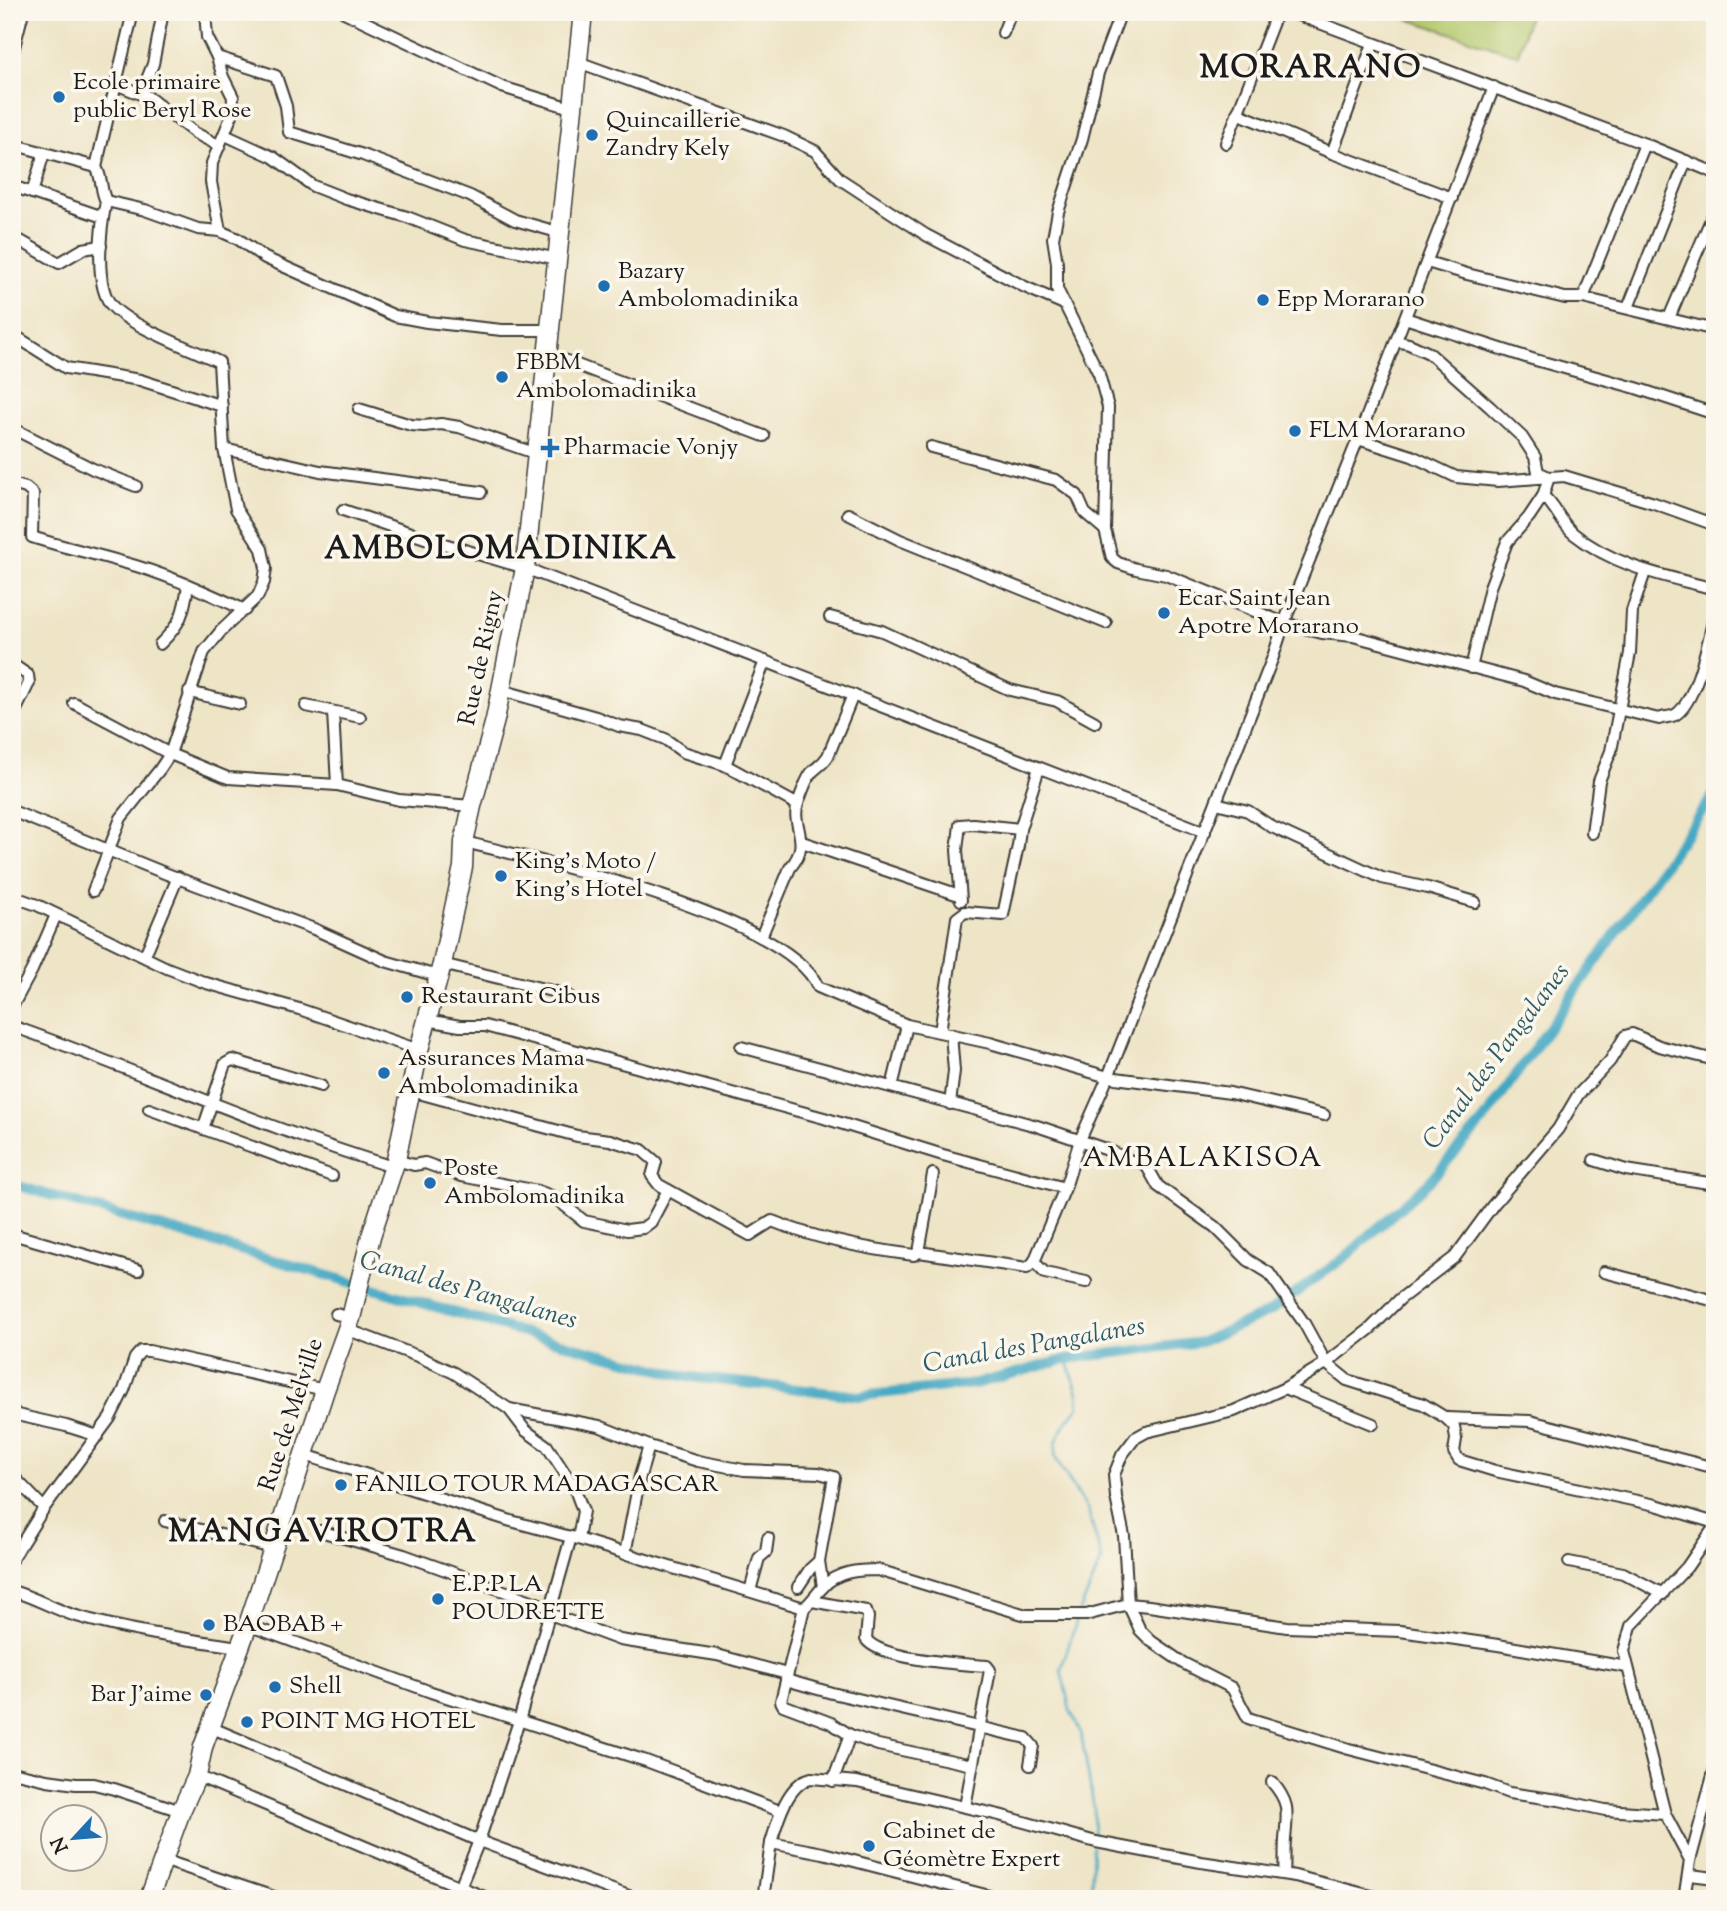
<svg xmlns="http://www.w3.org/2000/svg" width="1727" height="1911" font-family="'Sorts Mill Goudy',serif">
<rect width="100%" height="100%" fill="#fbf7ec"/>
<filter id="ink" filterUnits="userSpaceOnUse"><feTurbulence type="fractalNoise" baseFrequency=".0143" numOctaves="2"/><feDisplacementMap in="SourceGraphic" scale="14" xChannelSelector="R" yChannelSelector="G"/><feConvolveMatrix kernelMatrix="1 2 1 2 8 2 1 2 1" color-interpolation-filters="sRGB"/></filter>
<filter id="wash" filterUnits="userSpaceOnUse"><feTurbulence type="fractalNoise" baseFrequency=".00686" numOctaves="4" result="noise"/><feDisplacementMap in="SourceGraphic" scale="28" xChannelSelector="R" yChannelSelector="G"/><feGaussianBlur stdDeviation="1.57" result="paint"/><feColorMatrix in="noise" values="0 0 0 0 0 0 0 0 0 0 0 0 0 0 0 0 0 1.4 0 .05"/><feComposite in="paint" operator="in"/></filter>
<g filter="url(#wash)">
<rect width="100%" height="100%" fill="#eee4c6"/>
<!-- green -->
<path fill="#b3c96d" stroke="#687244" stroke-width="2" d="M1386,12H1530L1518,55Z"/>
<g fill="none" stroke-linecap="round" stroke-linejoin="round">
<!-- stream -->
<g stroke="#42a7c2" stroke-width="2.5">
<path d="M1067,1359L1078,1393L1079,1407L1064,1425L1056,1443L1055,1457L1088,1511L1102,1559L1079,1613"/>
<path d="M1077,1619L1061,1670L1070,1710L1081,1733L1094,1809L1093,1839"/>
<path d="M1091,1899L1093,1846"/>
</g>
<!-- canal -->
<path stroke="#42a7c2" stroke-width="10" d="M12,1184L553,1341L683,1376L859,1396L975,1384L1067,1359L1201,1342L1269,1312L1344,1258L1429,1182L1484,1120L1715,793"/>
</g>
</g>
<g filter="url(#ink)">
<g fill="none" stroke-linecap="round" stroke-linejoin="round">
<!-- minor casing -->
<g stroke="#3c3a36" stroke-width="14">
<g id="minor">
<path d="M205,12L207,37L217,57L276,76L286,106L289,132L363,155L470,196L515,220L561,233"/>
<path d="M344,12L502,87L574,109"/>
<path d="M1121,12L1098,73L1082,139L1058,212L1053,238L1057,263V289L1099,374L1108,407L1105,530L1112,558L1118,563L1136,569L1166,575L1284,623L1322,633L1353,636L1524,681L1555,694L1659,719C1663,717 1671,717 1675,715C1697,702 1709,637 1715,613"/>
<path d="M1290,12L1645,144L1715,173"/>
<path d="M1003,33L1011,12"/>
<path d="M12,55L23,12"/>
<path d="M217,57L223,77L233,97L232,115L212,163L211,182L220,231"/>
<path d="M578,62L784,136L815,151L840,179L926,235L1025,287L1064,304"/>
<path d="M116,84L148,97L195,133L220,146"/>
<path d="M141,94L153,64L163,12"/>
<path d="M1237,113L1332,153L1452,198"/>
<path d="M225,135L273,157L313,186L346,199L407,217L465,240L558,259"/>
<path d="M1226,143L1277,12"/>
<path d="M12,144L96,167"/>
<path d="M1645,144L1583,298L1715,330"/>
<path d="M1332,153L1373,44"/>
<path d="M12,186L103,217"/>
<path d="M32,193L44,153"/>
<path d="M106,201L145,210L198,229L220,231L238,239L265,258L395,316L427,322L502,330H550"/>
<path d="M12,236L59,263L83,249L101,246"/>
<path d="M1427,262L1467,274L1565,298H1583"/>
<path d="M1628,308L1686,161"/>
<path d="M1405,318L1532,359L1636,388L1715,414"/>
<path d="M1669,318L1715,210"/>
<path d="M12,334L66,368L140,380L222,406"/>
<path d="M1396,341L1409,344L1429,353L1490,407L1522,437L1535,457L1538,472L1549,477L1543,496L1529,517L1507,542L1490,587L1471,668"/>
<path d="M548,354L764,436"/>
<path d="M359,409L411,425L424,426L441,424L459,427L537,454"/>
<path d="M12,428L93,469L136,486"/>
<path d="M1358,439L1412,456L1456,477L1498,481L1564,476L1654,503L1715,525"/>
<path d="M931,447L1056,480L1077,495L1085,513L1105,530"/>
<path d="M224,449L320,471L481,492"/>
<path d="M12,484L26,488L33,494L32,537C62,547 92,553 122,562C164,573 205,592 245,610"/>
<path d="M1543,496C1556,506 1561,524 1574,534C1615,567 1665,576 1715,589"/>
<path d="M343,510L434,541L525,568L1205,832"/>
<path d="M848,514L900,540L1106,623"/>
<path d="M830,617L882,631L1010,690L1057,701L1095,722"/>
<path d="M160,644C181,624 184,613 188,585"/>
<path d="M12,664L28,675L29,683L12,718"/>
<path d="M501,690L596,717L619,726L642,730L665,739L683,752L725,765L798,805"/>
<path d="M189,692L240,704"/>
<path d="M74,703L170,754L228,778L337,785L399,800L472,806"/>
<path d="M306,706L360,717"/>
<path d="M333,712L337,785"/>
<path d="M725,765L765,661"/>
<path d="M1216,803L1248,811L1272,827L1382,878L1428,888L1475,902"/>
<path d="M12,811L167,874L314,929L385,961L437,976"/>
<path d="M1592,833L1599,781L1611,751L1630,653L1632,611L1645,572"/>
<path d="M464,842C540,860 787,916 818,987L907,1025L990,1043L1108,1077L1230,1093L1324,1115"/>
<path d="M802,842L959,895"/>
<path d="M93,891L121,818L160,769L170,754L204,652L221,631L258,596L264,582L266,568L262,549L236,509L224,449L219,362C192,349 132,327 113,307C93,287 101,226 106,201C100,190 103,179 96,167L133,12"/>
<path d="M12,896L37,905L167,968L206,983L299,1009L419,1050"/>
<path d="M961,900L957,850L960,825L973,824L1020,829"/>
<path d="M761,937L790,868C813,841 790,826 798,803C801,795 806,779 812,772C818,766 823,764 828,756L853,695"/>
<path d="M145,955L178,877"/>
<path d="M442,964L568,995"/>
<path d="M12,1007L32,970L56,915"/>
<path d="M427,1020L460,1026H485L824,1118L943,1155L1065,1188"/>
<path d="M12,1026C140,1071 263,1128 393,1167"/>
<path d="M940,1032L957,918L965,912L1003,915L1018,846L1020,829L1039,768"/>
<path d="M741,1047L1037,1126L1108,1150L1131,1161L1145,1163L1158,1186L1215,1227L1248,1260L1269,1273L1304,1323L1326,1363L1347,1380L1423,1404L1446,1418L1454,1426L1456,1439L1454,1452L1459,1460L1495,1471L1656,1505L1715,1523"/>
<path d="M892,1087L907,1025"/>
<path d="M411,1091L577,1136L610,1140L642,1150L656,1162L652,1176L659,1185L750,1235L772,1221C816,1239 867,1249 914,1255L919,1252L1027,1268L1034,1262L1065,1188L1080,1140L1108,1077L1273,657L1284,623L1358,439L1494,87"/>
<path d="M950,1104L954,1071L951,1034"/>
<path d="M149,1109L332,1176"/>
<path d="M203,1129L225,1064L232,1060L321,1086"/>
<path d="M396,1160L414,1165L425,1163L461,1176L538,1191L554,1197L584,1221L627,1230L643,1228L651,1222L668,1190"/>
<path d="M1594,1160L1626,1170L1715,1184"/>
<path d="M12,1234L138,1270"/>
<path d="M919,1252L933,1174"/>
<path d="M1034,1262L1045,1273L1086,1282"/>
<path d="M1604,1272L1715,1301"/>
<path d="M336,1314L351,1318"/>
<path d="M346,1329L420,1357L454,1373L509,1409L599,1426L649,1446L698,1461L744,1470L819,1473L834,1477L819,1561L810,1569L798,1587"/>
<path d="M1285,1388L1373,1424"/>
<path d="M509,1409L525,1430L547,1446L574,1487L583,1511L578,1539"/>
<path d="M12,1410L17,1415L66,1426L98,1436"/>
<path d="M1446,1418L1530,1421L1715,1468"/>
<path d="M305,1455L511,1521L578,1539L804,1608C813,1600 816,1594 823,1587C837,1571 859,1570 878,1570L1026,1615H1086L1128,1604L1149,1606L1287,1627L1400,1631L1498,1645L1627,1667"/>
<path d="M12,1475L44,1508"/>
<path d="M165,1521L273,1548"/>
<path d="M320,1531L404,1555L551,1608"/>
<path d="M625,1554L640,1476L649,1446"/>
<path d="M12,1559L44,1508L110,1418L124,1390L135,1358L141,1351H149L325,1390"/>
<path d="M819,1561L823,1587"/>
<path d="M1569,1562L1623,1573L1663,1594"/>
<path d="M12,1591C34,1597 52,1608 73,1615C127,1631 184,1639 239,1647"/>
<path d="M750,1591L759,1558L766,1552L768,1538"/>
<path d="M812,1601L866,1611L868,1617L866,1639C880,1660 962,1664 987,1666L990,1670L965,1807"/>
<path d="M804,1608L781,1701L783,1705L831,1723L850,1735L833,1781"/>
<path d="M550,1614L620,1640L717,1655L787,1674"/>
<path d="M248,1625L431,1692L646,1761L780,1811"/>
<path d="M786,1680L832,1693L1026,1738L1033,1746L1030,1765"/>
<path d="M210,1727L479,1841L637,1899"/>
<path d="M850,1735L878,1745L972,1765"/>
<path d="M12,1772L47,1780L76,1784H94L114,1789L181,1811"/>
<path d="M197,1776L489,1899"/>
<path d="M1272,1782C1291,1804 1287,1813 1285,1840C1284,1851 1285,1863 1284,1874"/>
<path d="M1665,1814L1605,1810L1559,1800L1509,1793L1485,1784L1349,1749L1248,1718L1232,1688L1183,1663L1151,1641L1140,1630L1128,1604L1124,1536L1116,1497L1114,1475L1122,1455L1135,1438L1146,1432L1234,1411L1285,1388L1326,1363L1370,1329L1400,1299L1455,1257L1493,1205L1558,1129L1578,1095L1610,1061L1625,1036L1632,1034L1659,1046L1715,1060"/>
<path d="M163,1860L280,1899"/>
<path d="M1690,1861L1715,1768"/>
<path d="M1690,1875L1715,1878"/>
<path d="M455,1899L479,1841L519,1721L571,1537"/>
<path d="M763,1899L771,1843"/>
<path d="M1001,1899L823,1853L771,1843C777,1822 787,1784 811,1778L857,1782L999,1815L1096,1842L1201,1862L1295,1876L1383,1899"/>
<path d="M1684,1899L1690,1861L1665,1814L1624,1651L1631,1626L1687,1567L1715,1526"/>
</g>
</g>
<!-- primary casing -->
<g stroke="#3c3a36" stroke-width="21">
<path id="primary" d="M149,1899L181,1811L197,1776L203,1747L248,1625L325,1390L351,1318L371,1236L396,1160L419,1050L442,964L463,867L464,842L472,806L495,720L525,568L583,12"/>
</g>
<!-- minor -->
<use href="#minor" stroke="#fff" stroke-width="10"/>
<!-- primary -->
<use href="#primary" stroke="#fff" stroke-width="18"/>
</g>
</g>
<!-- markers -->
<g fill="#1f6fb2" stroke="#fbf7ec" stroke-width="2.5">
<circle cx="59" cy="97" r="7"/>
<circle cx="592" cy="135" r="7"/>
<circle cx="604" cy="286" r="7"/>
<circle cx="1263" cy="300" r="7"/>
<circle cx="502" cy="377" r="7"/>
<circle cx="1295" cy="431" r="7"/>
<path d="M546.5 437.5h7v7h7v7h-7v7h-7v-7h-7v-7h7z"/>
<circle cx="1164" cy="613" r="7"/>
<circle cx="501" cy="876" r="7"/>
<circle cx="407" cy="997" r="7"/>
<circle cx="384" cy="1073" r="7"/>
<circle cx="430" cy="1183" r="7"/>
<circle cx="341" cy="1485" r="7"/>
<circle cx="438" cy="1599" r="7"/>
<circle cx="209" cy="1625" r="7"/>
<circle cx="275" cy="1687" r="7"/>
<circle cx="206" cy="1695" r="7"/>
<circle cx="247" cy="1722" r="7"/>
<circle cx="869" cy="1846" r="7"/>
</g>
<g text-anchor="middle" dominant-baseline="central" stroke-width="7" stroke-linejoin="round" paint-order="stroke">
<!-- poi labels -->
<g font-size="24" fill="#1c1c1c" stroke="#fbf7ec" text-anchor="start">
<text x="73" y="83">Ecole primaire<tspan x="73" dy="28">public Beryl Rose</tspan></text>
<text x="606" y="121">Quincaillerie<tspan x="606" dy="28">Zandry Kely</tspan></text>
<text x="618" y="272">Bazary<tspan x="618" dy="28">Ambolomadinika</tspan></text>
<text x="1277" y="300">Epp Morarano</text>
<text x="516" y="363">FBBM<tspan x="516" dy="28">Ambolomadinika</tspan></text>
<text x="1309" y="431">FLM Morarano</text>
<text x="564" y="448">Pharmacie Vonjy</text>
<text x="1178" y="599">Ecar Saint Jean<tspan x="1178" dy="28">Apotre Morarano</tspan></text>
<text x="515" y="862">King's Moto /<tspan x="515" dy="28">King's Hotel</tspan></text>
<text x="421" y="997">Restaurant Cibus</text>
<text x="398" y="1059">Assurances Mama<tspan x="398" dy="28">Ambolomadinika</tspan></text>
<text x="444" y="1169">Poste<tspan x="444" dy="28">Ambolomadinika</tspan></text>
<text x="355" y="1485">FANILO TOUR MADAGASCAR</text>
<text x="452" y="1585">E.P.P LA<tspan x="452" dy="28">POUDRETTE</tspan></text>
<text x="223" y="1625">BAOBAB +</text>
<text x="289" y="1687">Shell</text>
<text x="192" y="1695" text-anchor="end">Bar J'aime</text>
<text x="261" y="1722">POINT MG HOTEL</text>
<text x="883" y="1832">Cabinet de<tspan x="883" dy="28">Géomètre Expert</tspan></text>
</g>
<!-- street labels -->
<g font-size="24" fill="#1c1c1c" stroke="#fbf7ec">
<text transform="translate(482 658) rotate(-78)">Rue de Rigny</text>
<text transform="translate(292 1415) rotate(-72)">Rue de Melville</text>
</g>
<!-- water labels -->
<g font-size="26" font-style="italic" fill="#2d5b67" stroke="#fbf7ec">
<text transform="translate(1497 1057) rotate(-53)">Canal des Pangalanes</text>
<text transform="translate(468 1291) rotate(16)">Canal des Pangalanes</text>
<text transform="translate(1034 1346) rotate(-10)">Canal des Pangalanes</text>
</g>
<!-- quarter labels -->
<g font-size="28" letter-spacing="2" fill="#1c1c1c" stroke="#fbf7ec">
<text x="1203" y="1159">AMBALAKISOA</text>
</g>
<!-- district labels -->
<g font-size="32" font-weight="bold" letter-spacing="2" fill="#1c1c1c" stroke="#fbf7ec">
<text x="1311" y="69">MORARANO</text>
<text x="501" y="550">AMBOLOMADINIKA</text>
<text x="323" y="1533">MANGAVIROTRA</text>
</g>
</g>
<!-- margin -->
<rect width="1727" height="1911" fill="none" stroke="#fbf7ec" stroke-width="42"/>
<!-- north arrow -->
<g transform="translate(74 1838) rotate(244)"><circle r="33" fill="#fbf7ec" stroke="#a29f99" stroke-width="2"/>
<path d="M0-5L12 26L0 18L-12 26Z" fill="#1f6fb2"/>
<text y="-10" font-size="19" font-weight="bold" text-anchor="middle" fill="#1c1c1c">N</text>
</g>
</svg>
